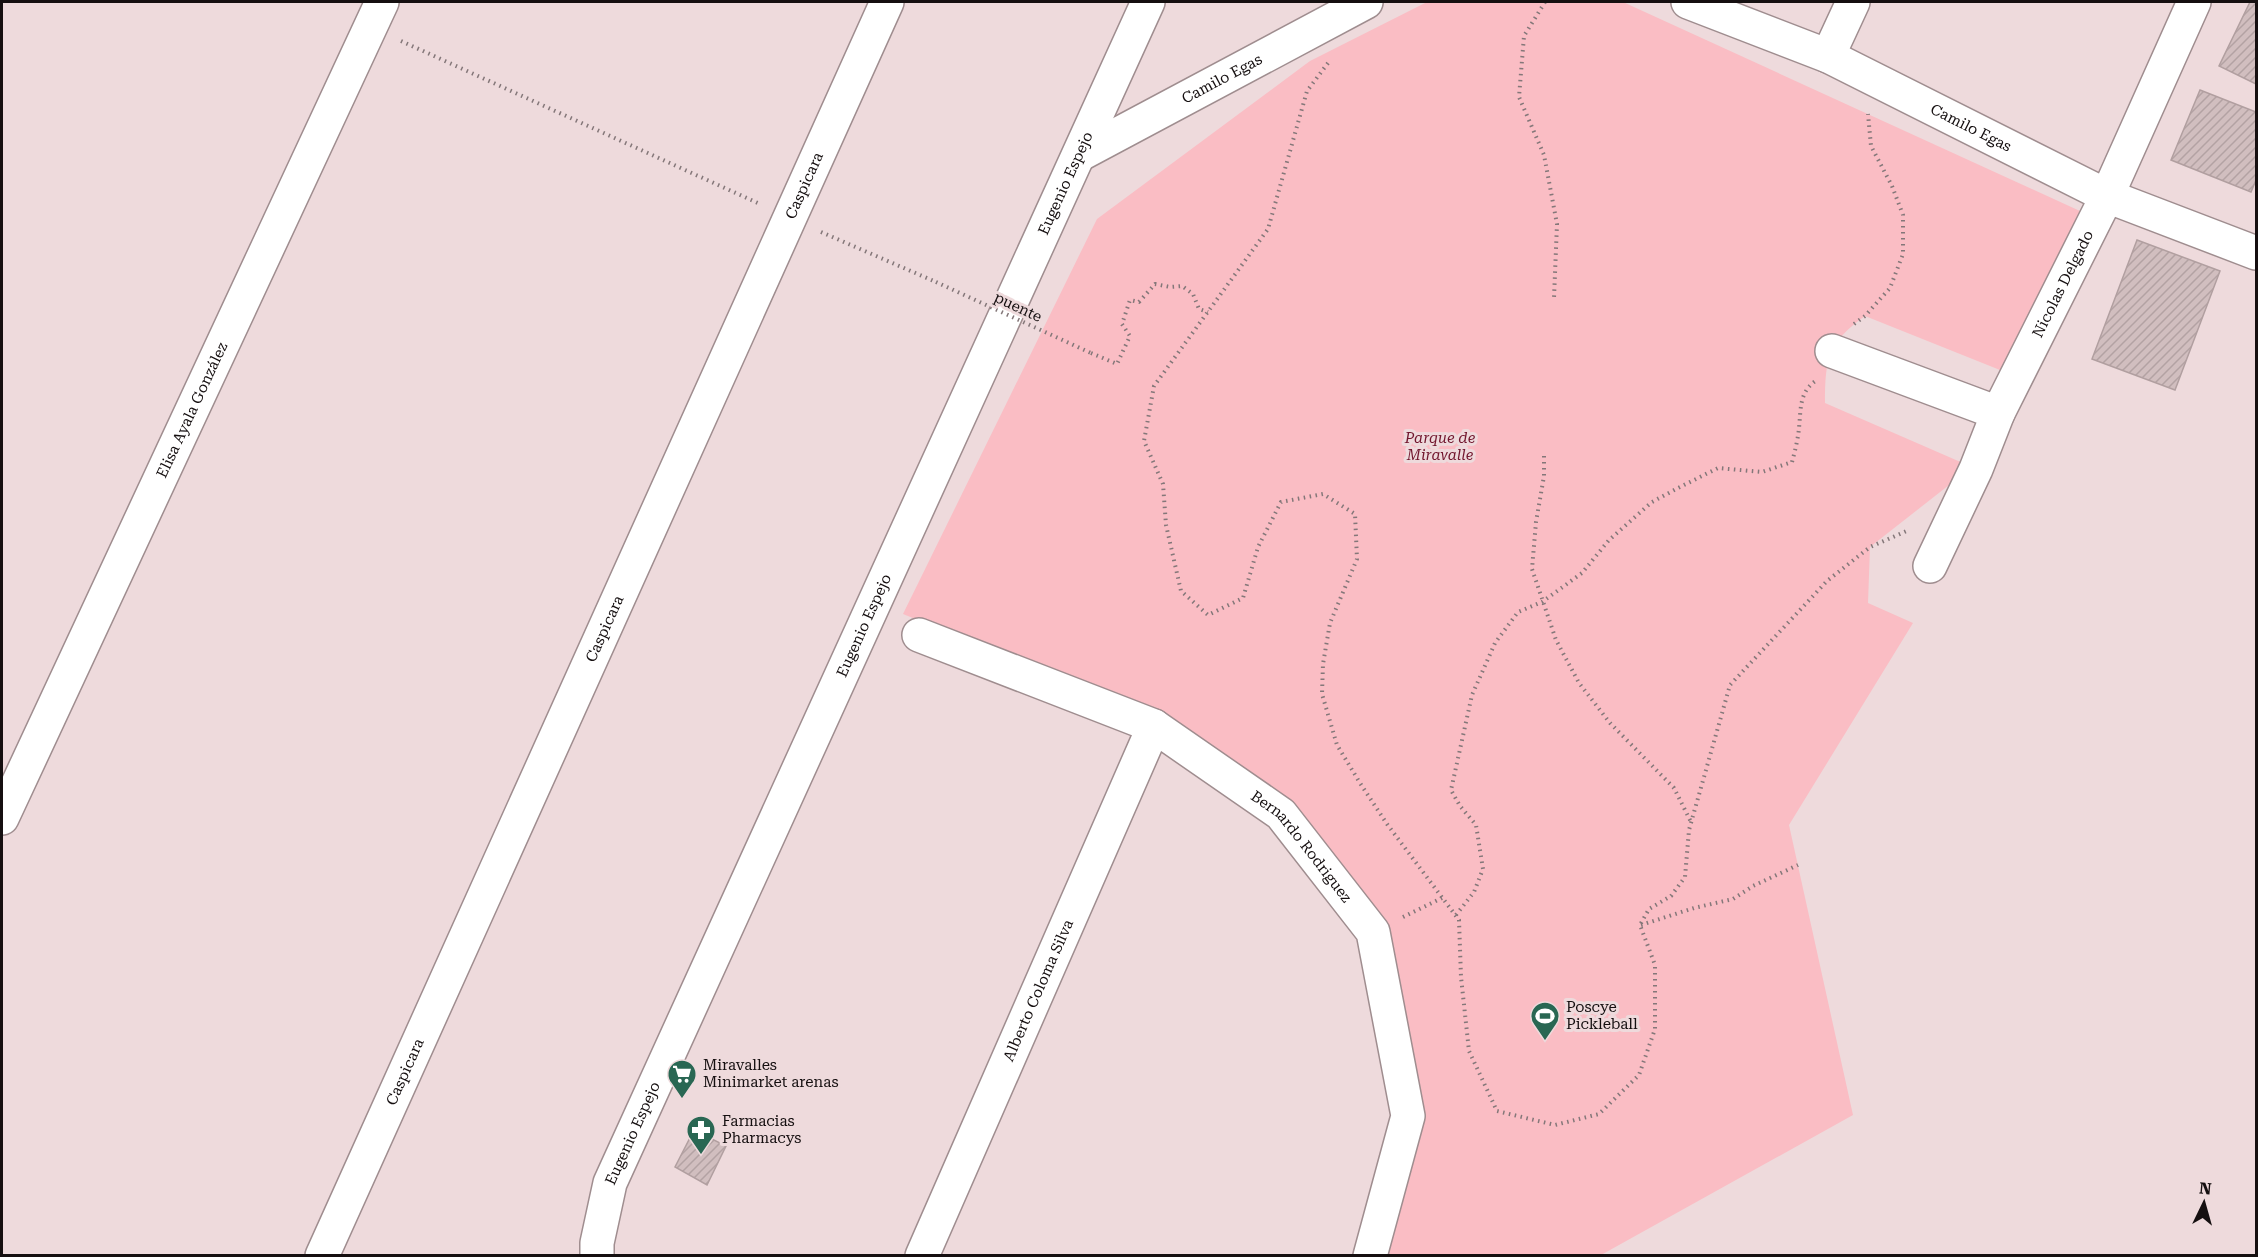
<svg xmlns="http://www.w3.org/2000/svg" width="2258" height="1257" font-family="'Roboto Serif',serif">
<defs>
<pattern id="building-hatch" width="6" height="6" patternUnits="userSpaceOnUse" patternTransform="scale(1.5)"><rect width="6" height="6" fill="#d1bebf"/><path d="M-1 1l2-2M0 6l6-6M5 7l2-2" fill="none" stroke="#b3a2a3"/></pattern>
</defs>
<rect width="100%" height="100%" fill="#eedadc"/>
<!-- green -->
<path fill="#fabdc4" d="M1427,2H1623L2080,211L2015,376L1865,316C1828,342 1825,359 1825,403L1972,467L1870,547L1868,603L1913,623L1789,825L1853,1115L1601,1255H1370L1406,1124L1376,948L1286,820L1158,717L903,614L1097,219L1310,61Z"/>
<!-- building -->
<g fill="url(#building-hatch)" stroke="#b19fa0" stroke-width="1.5">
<path d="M2250,2H2256V84L2219,66Z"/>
<path d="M2200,90L2256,112V180L2251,192L2171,160Z"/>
<path d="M2137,240L2220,271L2175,390L2092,359Z"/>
<path d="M694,1130L726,1146L707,1185L675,1167Z"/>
</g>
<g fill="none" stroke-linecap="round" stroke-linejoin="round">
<!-- minor casing -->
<g stroke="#9f8d8f" stroke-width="36">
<g id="minor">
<path id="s1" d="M1688,2L1828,56L2107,196L2256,253"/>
<path d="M1828,56L1853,2"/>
<path id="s2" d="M1079,155L1366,2"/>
<path d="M1832,351L1998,413"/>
<path id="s3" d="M1930,566L1976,469L1998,413L2107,196L2194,2"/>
<path id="s4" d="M919,635L1154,726L1281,814L1373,932L1408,1116L1370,1256"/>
<path id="s5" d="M2,818L382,2"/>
<path id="s6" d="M322,1256L887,2"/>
<path id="s7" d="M597,1256V1243L610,1183L1148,2"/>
<path id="s8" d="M922,1256L1154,726"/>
</g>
</g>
<!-- path -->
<g stroke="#847779" stroke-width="4" stroke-dasharray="1.5 4.5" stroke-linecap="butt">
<path d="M1545,2L1524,36L1519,97L1544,155L1557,224L1554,298"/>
<path d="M401,41L760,204"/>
<path d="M1328,63L1307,91L1268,229L1154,386L1144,441L1163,484L1166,525L1181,591L1208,615L1243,598L1258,547L1281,502L1323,494L1355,514L1357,559L1330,623L1323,664L1322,694L1337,745L1360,783L1387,824L1459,920L1461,977L1469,1051L1497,1111L1555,1125L1599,1114L1639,1075L1655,1029V965L1640,925L1649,909L1671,896L1685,877L1689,830L1730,685L1827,581L1870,547L1909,530"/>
<path d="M821,232L936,282"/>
<path d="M1854,324L1865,316L1890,288L1903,254V215L1892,186L1871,146L1868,114"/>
<path d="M1091,353L1117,364L1130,336L1122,324L1130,300L1139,302L1155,284L1170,287L1182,286L1193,294L1199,309L1208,312"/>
<path d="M1544,456V476L1536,522L1532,569L1556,640L1579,683L1610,723L1674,788L1691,822"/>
<path d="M1456,915L1474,892L1483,869L1476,825L1460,806L1451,790L1472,695L1495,643L1518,612L1542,602L1582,573L1609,540L1652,502L1678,488L1718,468L1762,472L1792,462C1795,451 1798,439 1799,428C1801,409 1799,391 1817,380"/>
<path d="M1403,917L1442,898"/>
<path d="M1641,925L1694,908L1733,899L1753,886L1798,865"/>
</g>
<!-- minor -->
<use href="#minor" stroke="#fff" stroke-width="33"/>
<!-- path-bridge -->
<path stroke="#847779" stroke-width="4" stroke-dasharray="1.5 4.5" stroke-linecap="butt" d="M936,282L1091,353"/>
</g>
<!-- icons -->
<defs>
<g id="stadium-pin" transform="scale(1.5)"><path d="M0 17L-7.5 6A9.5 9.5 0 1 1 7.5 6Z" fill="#296753" stroke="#eedadc"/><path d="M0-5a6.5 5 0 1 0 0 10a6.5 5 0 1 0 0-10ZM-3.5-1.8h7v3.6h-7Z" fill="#fff"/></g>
<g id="supermarket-pin" transform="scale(1.5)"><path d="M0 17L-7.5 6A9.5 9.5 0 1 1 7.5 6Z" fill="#296753" stroke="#eedadc"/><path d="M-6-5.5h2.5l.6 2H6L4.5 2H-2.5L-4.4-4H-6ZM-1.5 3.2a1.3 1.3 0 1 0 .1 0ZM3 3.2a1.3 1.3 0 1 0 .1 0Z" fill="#fff"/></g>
<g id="pharmacy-pin" transform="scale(1.5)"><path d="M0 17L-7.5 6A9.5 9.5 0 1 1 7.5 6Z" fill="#296753" stroke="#eedadc"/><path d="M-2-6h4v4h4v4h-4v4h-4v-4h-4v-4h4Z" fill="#fff"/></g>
</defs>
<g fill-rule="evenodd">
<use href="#stadium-pin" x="1545" y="1016"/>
<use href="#supermarket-pin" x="682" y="1074"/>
<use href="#pharmacy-pin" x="701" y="1130"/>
</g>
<g text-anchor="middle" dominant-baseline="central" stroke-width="6" stroke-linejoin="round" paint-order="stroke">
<!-- street labels -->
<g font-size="15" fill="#150f10" stroke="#eedadc">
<text stroke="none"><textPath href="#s2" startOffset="162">Camilo Egas</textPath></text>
<text stroke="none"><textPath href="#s1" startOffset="310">Camilo Egas</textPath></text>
<text stroke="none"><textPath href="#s7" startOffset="1173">Eugenio Espejo</textPath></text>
<text stroke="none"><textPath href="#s6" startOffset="1174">Caspicara</textPath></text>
<text stroke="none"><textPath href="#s3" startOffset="312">Nicolas Delgado</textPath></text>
<text transform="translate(1018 307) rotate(25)">puente</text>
<text stroke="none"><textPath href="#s5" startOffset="450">Elisa Ayala González</textPath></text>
<text stroke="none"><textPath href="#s7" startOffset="687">Eugenio Espejo</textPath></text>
<text stroke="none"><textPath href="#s6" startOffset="688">Caspicara</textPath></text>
<text stroke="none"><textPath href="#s4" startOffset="444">Bernardo Rodriguez</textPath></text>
<text stroke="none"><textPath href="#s8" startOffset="290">Alberto Coloma Silva</textPath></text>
<text stroke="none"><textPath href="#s6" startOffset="202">Caspicara</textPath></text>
<text stroke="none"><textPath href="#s7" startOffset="129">Eugenio Espejo</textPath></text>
</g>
<!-- park labels -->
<g font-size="15" font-style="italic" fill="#72162e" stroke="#eedadc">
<text x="1440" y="438">Parque de<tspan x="1440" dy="17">Miravalle</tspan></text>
</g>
<!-- poi labels -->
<g font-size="15" fill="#150f10" stroke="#eedadc" text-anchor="start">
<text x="1566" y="1007">Poscye<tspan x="1566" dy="17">Pickleball</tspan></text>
<text x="703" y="1065">Miravalles<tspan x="703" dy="17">Minimarket arenas</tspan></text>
<text x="722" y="1121">Farmacias<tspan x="722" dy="17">Pharmacys</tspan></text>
</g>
</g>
<!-- border -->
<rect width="2258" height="1257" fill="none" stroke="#150f10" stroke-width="6"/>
<!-- north arrow -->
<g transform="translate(2204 1203) rotate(5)" stroke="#eedadc" stroke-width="4.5" paint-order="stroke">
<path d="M0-4.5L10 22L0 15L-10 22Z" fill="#150f10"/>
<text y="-9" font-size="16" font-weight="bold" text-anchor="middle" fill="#150f10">N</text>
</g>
</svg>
